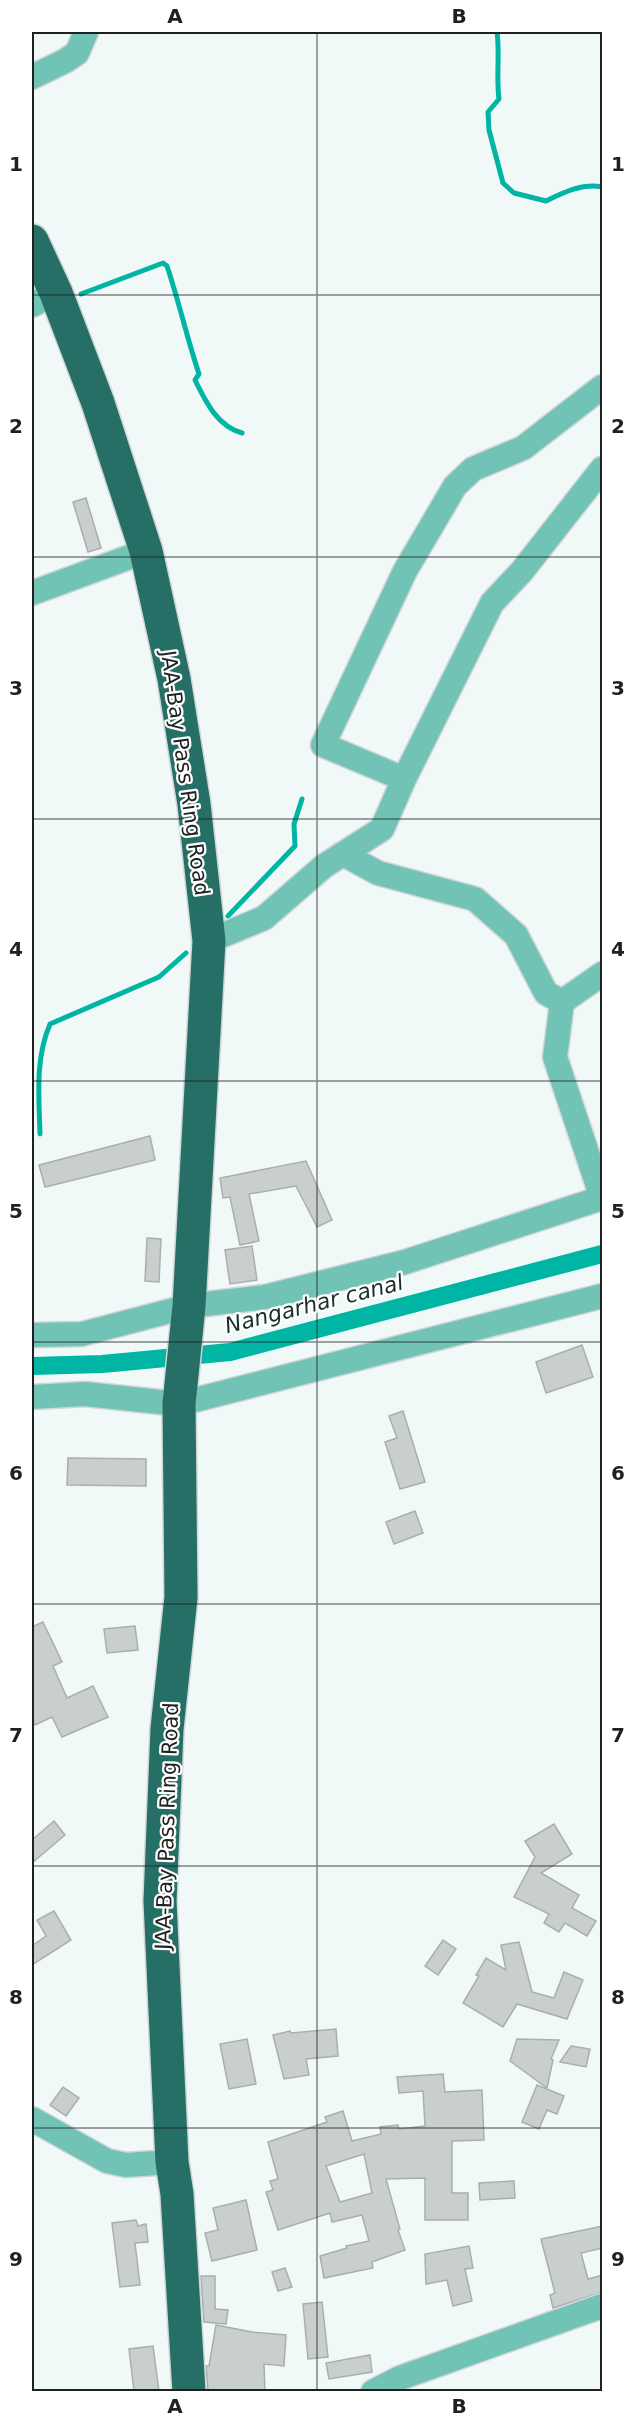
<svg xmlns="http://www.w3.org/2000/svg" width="634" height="2423" font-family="'DejaVu Sans',sans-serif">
<rect width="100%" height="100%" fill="#f1f9f8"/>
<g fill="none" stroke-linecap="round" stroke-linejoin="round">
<!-- stream -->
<g stroke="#01b5a4" stroke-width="5">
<path d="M497,32C500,54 496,77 499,99L488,112L489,130L503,183L514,193L546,201C564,192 583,183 602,187"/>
<path d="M81,294L163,263L167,266C179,302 187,338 199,374L195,380C206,402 217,426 242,433"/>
<path d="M228,916L295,846L294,824L302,799"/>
<path d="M40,1134C39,1096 35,1059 50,1024L159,977L186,953"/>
</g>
<!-- canal -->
<path stroke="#01b5a4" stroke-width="18" d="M32,1366L102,1364L230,1352L602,1254"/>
</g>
<!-- building -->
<g fill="#c8cfce" stroke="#a8afae" stroke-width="1.5" fill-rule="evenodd">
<path d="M86,498L101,548L88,552L73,502Z"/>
<path d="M150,1136L155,1160L45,1187L39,1165Z"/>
<path d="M306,1161L332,1220L317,1227L296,1186L249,1194L259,1241L240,1245L230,1197L223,1198L220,1178Z"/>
<path d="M147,1238L161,1239L159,1282L145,1281Z"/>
<path d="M252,1246L257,1280L230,1284L225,1250Z"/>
<path d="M582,1345L593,1377L546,1393L536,1362Z"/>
<path d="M403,1411L425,1482L400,1489L385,1442L397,1438L389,1416Z"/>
<path d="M68,1458L146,1459V1486L67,1485Z"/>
<path d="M415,1511L423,1533L394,1544L386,1522Z"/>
<path d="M43,1622L62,1662L53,1666L67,1698L93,1686L108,1717L62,1737L52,1717L35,1725L32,1718V1627Z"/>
<path d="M135,1626L138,1650L107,1653L104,1629Z"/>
<path d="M54,1821L65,1835L32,1863V1840Z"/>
<path d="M554,1824L572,1854L541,1873L579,1895L572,1908L596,1921L587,1936L565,1923L559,1932L544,1923L549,1914L514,1897L535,1857L525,1841Z"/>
<path d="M54,1911L71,1940L32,1965V1946L46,1936L37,1920Z"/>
<path d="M443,1940L456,1949L438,1975L425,1966Z"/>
<path d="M519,1942L532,1992L554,1998L564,1972L583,1980L567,2019L517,2004L503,2027L463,2003L479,1976L476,1975L486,1958L506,1970L501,1945Z"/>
<path d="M336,2029L338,2056L306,2059L309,2075L284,2079L273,2035L290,2031L291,2033Z"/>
<path d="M247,2039L256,2084L229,2089L220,2044Z"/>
<path d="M517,2039L559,2040L551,2059L553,2060L547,2088L510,2061Z"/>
<path d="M571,2046L590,2049L586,2067L560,2062Z"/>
<path d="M443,2074L445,2092L482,2090L484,2140L452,2141V2193H468V2220H425V2178L386,2179L400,2229L398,2230L405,2250L372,2262L373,2268L324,2278L320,2256L347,2248L346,2246L369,2241L362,2215L332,2222L330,2213L278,2230L266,2192L273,2190L270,2181L278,2179L268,2142L327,2122L325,2117L343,2111L352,2141L381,2134L380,2127L398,2125L399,2129L425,2126L423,2091L399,2093L397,2077ZM364,2154L372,2193L340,2202L326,2166Z"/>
<path d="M537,2085L564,2096L557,2114L547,2110L539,2129L522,2122Z"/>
<path d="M63,2087L79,2098L66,2116L50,2105Z"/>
<path d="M514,2181L515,2198L480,2200L479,2183Z"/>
<path d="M246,2200L257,2250L212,2261L205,2233L218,2230L213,2208Z"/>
<path d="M136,2220L138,2226L146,2224L148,2242L135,2243L140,2285L120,2287L112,2223Z"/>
<path d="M603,2226V2248L581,2253L588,2279L603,2275V2292L553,2308L550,2295L555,2293L541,2239Z"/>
<path d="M469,2246L473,2268L465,2269L472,2301L453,2306L447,2280L426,2284L425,2254Z"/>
<path d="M285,2268L292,2287L278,2291L272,2272Z"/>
<path d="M201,2276H215V2309L228,2310L226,2324L204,2322Z"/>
<path d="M322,2302L328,2357L308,2359L303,2304Z"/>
<path d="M216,2325L252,2332L286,2335L284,2366L264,2364L265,2391H208L206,2366H209Z"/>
<path d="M153,2346L159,2391H134L129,2349Z"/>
<path d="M370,2355L372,2372L329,2379L326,2363Z"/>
</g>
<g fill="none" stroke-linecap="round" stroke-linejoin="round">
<!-- minor casing -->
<g stroke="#cfd6d5" stroke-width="27">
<g id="minor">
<path d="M32,77L65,61L77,53L86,32"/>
<path d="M32,305L56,293"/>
<path d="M32,593L146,551"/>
<path d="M404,779L492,603L522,571L602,469"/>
<path d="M343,854L378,873L475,899L516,935L546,993L562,1002"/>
<path d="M209,941L264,918L324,866L382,829L404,779L323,745L405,571L455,486L473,469L523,448L602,387"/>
<path d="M602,1198L555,1057L562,1002L602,974"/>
<path d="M32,1335L82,1334L189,1306L265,1297L405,1262L602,1198"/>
<path d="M32,1397L85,1394L179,1404L602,1296"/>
<path d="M32,2119L107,2161L126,2165L172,2162"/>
<path d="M373,2392L400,2378L602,2306"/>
</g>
</g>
<!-- highway casing -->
<g stroke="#cfd6d5" stroke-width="36">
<path id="highway" d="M32,241L56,293L98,403L146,551L174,679L194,804L209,941L189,1306L179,1404L181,1597L167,1729L160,1901L172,2162L177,2194L189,2392"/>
</g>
<!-- minor -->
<use href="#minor" stroke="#71c3b6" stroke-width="24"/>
<!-- highway -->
<use href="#highway" stroke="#266f66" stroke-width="33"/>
</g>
<!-- grid -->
<path fill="none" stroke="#1e2120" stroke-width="1.5" stroke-opacity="0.55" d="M317,32V2392M32,295H602M32,557H602M32,819H602M32,1081H602M32,1342H602M32,1604H602M32,1866H602M32,2128H602"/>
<g text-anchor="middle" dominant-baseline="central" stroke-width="4.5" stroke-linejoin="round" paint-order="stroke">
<!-- street labels -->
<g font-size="21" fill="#1e2120" stroke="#fff">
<text transform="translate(185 773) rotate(82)">JAA-Bay Pass Ring Road</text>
<text transform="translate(167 1826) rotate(-88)">JAA-Bay Pass Ring Road</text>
</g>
<!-- water labels -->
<g font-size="22" font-style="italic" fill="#172f2b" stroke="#fff">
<text transform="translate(314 1304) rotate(-14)">Nangarhar canal</text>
</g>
</g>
<!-- border -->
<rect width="634" height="2423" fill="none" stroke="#ffffff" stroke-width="66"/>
<rect x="33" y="33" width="568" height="2357" fill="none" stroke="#1e2120" stroke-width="2"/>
<g font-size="20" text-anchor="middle" font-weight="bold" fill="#1e2120">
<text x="175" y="23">A</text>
<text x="459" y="23">B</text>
<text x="16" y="171">1</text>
<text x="618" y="171">1</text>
<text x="16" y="433">2</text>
<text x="618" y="433">2</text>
<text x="16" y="695">3</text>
<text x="618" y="695">3</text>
<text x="16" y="956">4</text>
<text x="618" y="956">4</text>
<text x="16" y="1218">5</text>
<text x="618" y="1218">5</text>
<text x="16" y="1480">6</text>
<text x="618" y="1480">6</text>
<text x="16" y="1742">7</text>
<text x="618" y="1742">7</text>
<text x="16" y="2004">8</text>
<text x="618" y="2004">8</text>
<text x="16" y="2266">9</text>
<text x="618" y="2266">9</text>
<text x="175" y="2413">A</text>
<text x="459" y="2413">B</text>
</g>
</svg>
